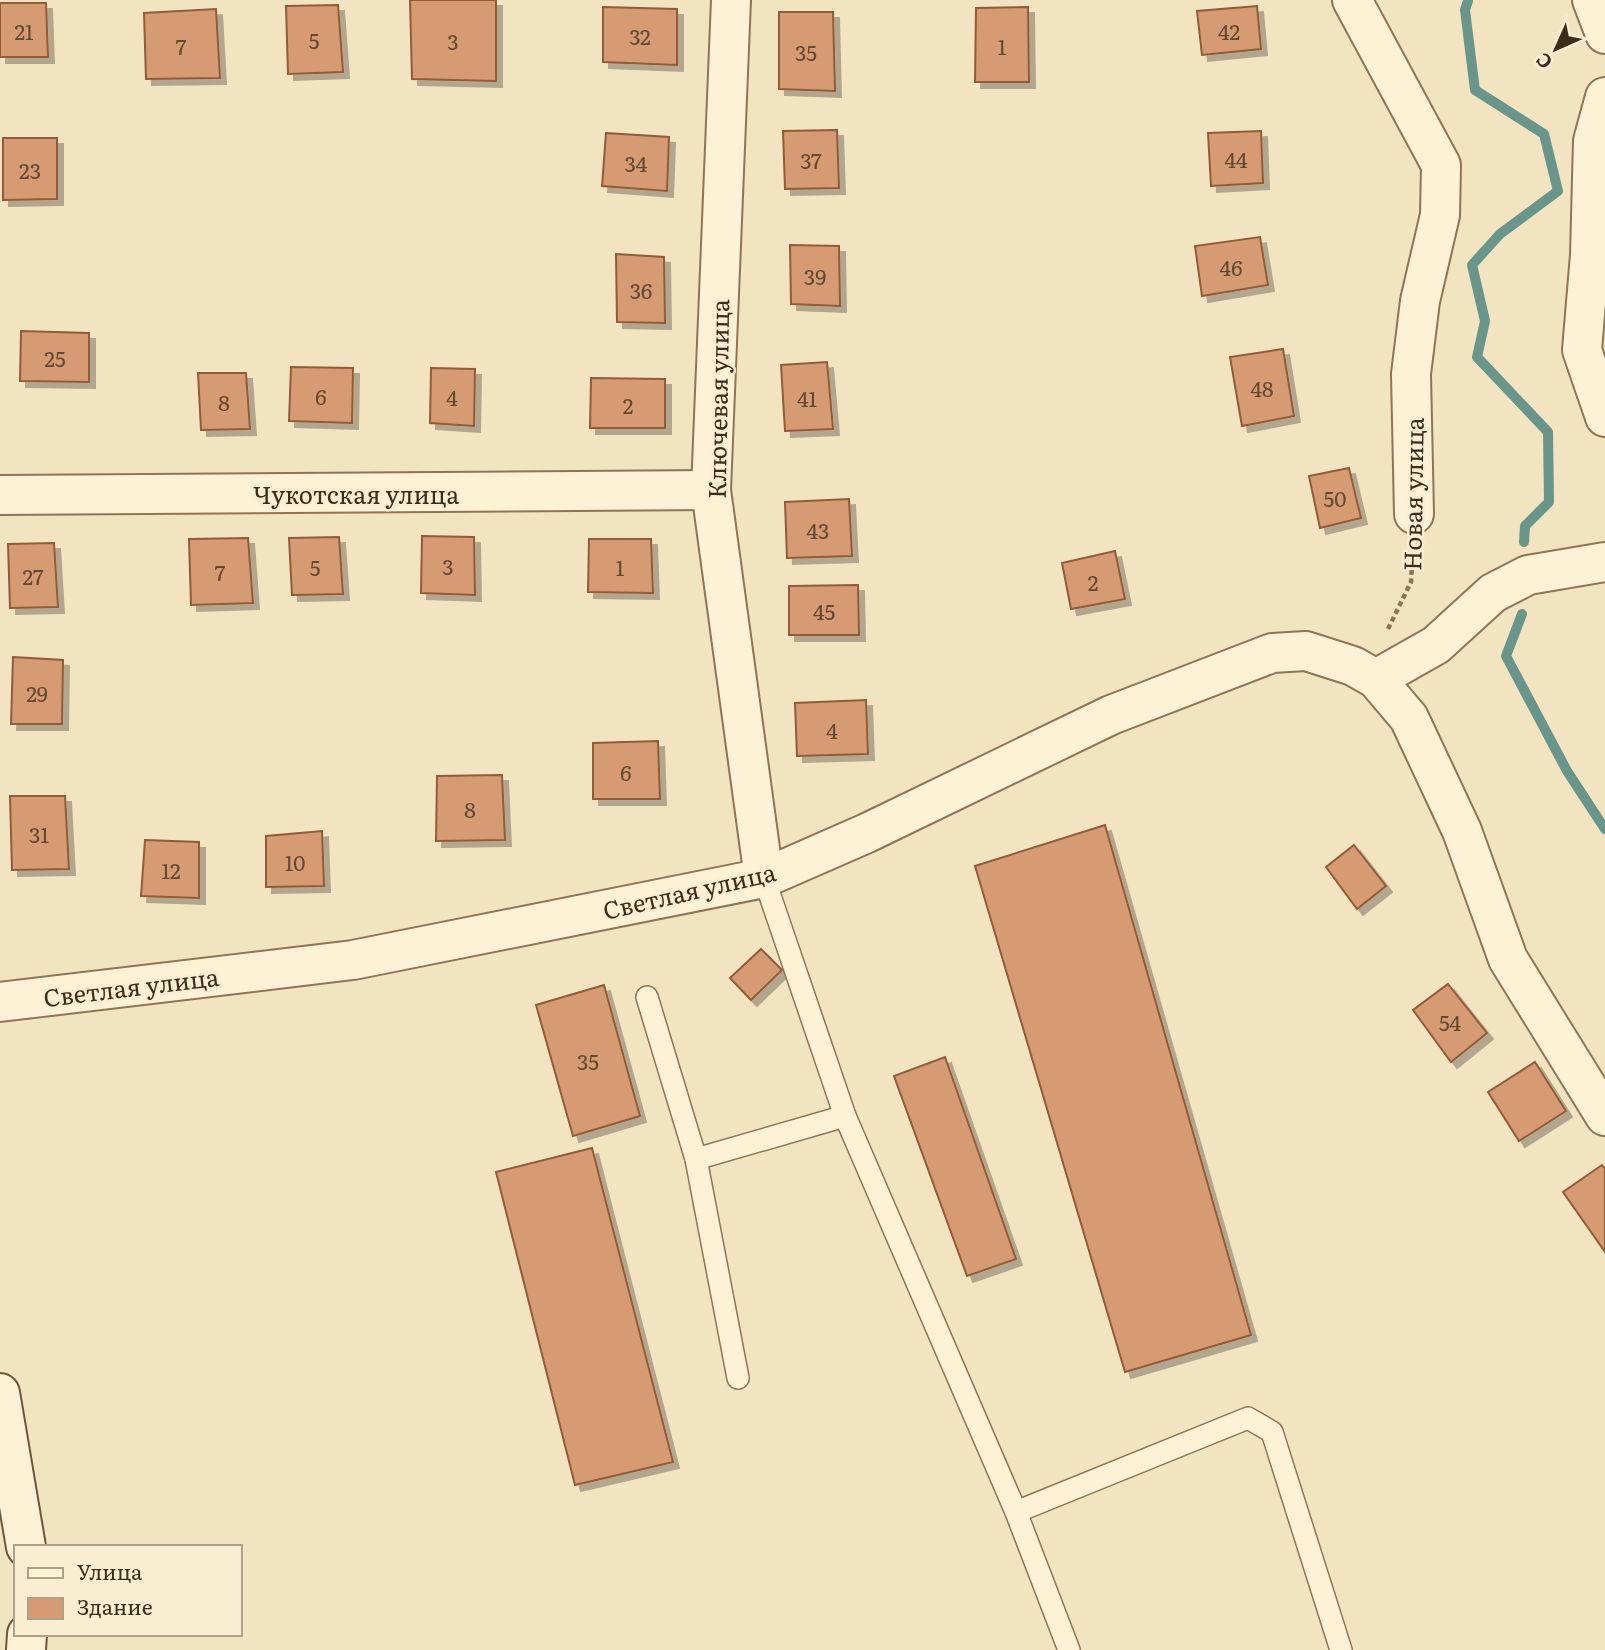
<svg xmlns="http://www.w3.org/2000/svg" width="1605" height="1650" font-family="Literata,serif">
<defs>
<filter id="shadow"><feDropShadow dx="6" dy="6" stdDeviation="0" flood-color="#0004"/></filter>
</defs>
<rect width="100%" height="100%" fill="#f3e4c1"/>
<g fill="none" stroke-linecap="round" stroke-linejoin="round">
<!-- stream -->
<g stroke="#6a958a" stroke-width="10">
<path d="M1468,1L1465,10L1475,90L1544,134L1558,191L1500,234L1472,265L1485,321L1477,357L1548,432L1549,502L1525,526L1524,542"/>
<path d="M1522,614L1506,656L1567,771L1605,829"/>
</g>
</g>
<!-- building -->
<g fill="#d69b72" stroke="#925b39" stroke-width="2" filter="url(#shadow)">
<path d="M410,0H496V81L412,79Z"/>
<path d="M0,3H46L48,57H0Z"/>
<path d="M338,5L343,72L288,74L286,6Z"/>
<path d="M1257,6L1261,49L1202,55L1197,11Z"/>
<path d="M603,7L677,9V65L603,62Z"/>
<path d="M1028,7L1029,82H975L976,8Z"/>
<path d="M216,9L220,78L146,79L144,13Z"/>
<path d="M779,12H833L835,91L779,89Z"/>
<path d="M837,130L839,188L785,189L783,131Z"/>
<path d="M1261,131L1263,183L1211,186L1208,133Z"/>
<path d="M606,133L669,137L667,191L602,186Z"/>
<path d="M3,138H57V199L3,200Z"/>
<path d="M1260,237L1268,285L1202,296L1195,246Z"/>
<path d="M790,245L839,246L840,306L791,304Z"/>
<path d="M616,254L664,257L665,323L617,322Z"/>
<path d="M21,331L89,333V382L20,381Z"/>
<path d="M1283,349L1294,416L1242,426L1230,357Z"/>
<path d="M827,362L833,429L785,431L781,365Z"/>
<path d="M291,367L353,368L352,423L289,421Z"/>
<path d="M431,368L475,369L474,426L430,423Z"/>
<path d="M198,373H246L250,429L201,430Z"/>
<path d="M591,378L665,379V428H590Z"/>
<path d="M1349,468L1361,518L1320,528L1309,476Z"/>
<path d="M849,499L852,556L787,558L785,502Z"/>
<path d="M422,536L474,537L475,595L421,593Z"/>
<path d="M339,537L343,594L292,595L289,538Z"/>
<path d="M248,538L253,603L191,605L189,539Z"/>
<path d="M589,539H651L653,593L588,592Z"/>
<path d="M54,543L58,607L10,608L8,544Z"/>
<path d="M1115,551L1125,599L1071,609L1062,563Z"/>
<path d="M858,585L859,635H789V586Z"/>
<path d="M13,657L63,660L62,724H11Z"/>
<path d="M866,700L868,754L797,756L795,703Z"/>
<path d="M658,741L660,799H593V743Z"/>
<path d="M502,775L505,840L436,841L437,776Z"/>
<path d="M10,796H65L69,869L12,870Z"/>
<path d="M1105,825L1251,1335L1125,1372L975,866Z"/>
<path d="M322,831L324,886L266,887V836Z"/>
<path d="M145,840L199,842V898L141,896Z"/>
<path d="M1354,845L1386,886L1357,909L1326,867Z"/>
<path d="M761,949L782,970L751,1000L730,978Z"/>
<path d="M1448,984L1487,1033L1451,1062L1413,1010Z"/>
<path d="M604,985L640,1116L573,1136L536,1005Z"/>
<path d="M945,1057L1016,1259L967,1276L894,1076Z"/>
<path d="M1535,1062L1566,1111L1519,1141L1488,1092Z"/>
<path d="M592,1148L673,1462L575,1485L496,1172Z"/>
<path d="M1602,1165L1605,1169V1252L1563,1192Z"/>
</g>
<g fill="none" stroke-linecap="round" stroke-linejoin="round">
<!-- lane casing -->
<g stroke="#8f7456" stroke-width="24">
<g id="lane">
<path d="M764,878L845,1116L1016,1512L1069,1650"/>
<path d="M647,997L696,1159L738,1378"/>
<path d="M696,1159L845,1116"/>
<path d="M1016,1512L1248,1418L1272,1432L1341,1650"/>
</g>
</g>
<!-- street casing -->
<g stroke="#8f7456" stroke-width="42">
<g id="street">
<path d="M731,0L711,490L764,878"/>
<path d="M1352,0L1441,165L1440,215L1420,301L1411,374L1414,514"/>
<path d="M1592,0L1605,34"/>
<path d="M1605,97L1593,141L1590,255L1582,350L1605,417"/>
<path d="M0,495L711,490"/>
<path d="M1376,679L1436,645L1493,593L1528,575L1605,562"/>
<path d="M0,1002L353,960L764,878L867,833L1111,715L1272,653L1306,651L1353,666L1376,679L1409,718L1462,831L1508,959L1605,1116"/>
</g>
</g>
<!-- secondary casing -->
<g stroke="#715539" stroke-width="42">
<g id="secondary">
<path d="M0,1393L26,1547"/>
<path d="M26,1650L27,1634"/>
</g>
</g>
<!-- path -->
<path stroke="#8f7456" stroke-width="4.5" stroke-dasharray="5 3.5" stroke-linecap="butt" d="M1388,629L1411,582L1413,549"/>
<!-- lane -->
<use href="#lane" stroke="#fdf1d6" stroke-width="21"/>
<!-- street -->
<use href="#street" stroke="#fdf1d6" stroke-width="38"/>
<!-- secondary -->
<use href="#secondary" stroke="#fdf1d6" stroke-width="38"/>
</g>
<g text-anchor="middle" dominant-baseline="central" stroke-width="5" stroke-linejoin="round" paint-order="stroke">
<!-- number labels -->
<g font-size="21" fill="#634832">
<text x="24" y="30">21</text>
<text x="1229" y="30">42</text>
<text x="640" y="35">32</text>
<text x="314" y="39">5</text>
<text x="453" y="40">3</text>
<text x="181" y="45">7</text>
<text x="1002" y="45">1</text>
<text x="806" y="51">35</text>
<text x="1236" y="158">44</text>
<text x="811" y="159">37</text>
<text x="636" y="162">34</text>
<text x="30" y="169">23</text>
<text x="1231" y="266">46</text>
<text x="815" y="275">39</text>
<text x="641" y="289">36</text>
<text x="55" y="357">25</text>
<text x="1262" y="387">48</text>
<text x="321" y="395">6</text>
<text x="452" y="396">4</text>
<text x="807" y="397">41</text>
<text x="224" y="401">8</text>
<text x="628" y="404">2</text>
<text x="1335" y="497">50</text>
<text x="818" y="529">43</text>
<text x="448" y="565">3</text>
<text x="315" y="566">5</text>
<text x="620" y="566">1</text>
<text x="220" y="571">7</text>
<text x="33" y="575">27</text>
<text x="1093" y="581">2</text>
<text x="824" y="610">45</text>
<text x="37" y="692">29</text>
<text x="832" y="729">4</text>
<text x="626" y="771">6</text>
<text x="470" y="808">8</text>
<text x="39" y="833">31</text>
<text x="295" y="861">10</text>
<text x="171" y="869">12</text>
<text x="1450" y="1021">54</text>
<text x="588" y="1060">35</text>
</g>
<!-- street labels -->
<g font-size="24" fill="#3d2c1c" stroke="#faeed2">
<text transform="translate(717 399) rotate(-89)">Ключевая улица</text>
<text x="356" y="493">Чукотская улица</text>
<text transform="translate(1412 494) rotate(-89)">Новая улица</text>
<text transform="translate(689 890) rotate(-13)">Светлая улица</text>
<text transform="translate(131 986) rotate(-7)">Светлая улица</text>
</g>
</g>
<!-- legend -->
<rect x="14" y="1545" width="228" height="91" fill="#faeed2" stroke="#aea089" stroke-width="2"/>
<rect x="28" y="1568" width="35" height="10" fill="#fdf1d6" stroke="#aea089" stroke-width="2"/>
<text x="77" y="1580" font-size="21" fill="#3d2c1c">Улица</text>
<rect x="28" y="1598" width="35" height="21" fill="#d69b72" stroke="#aea089" stroke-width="2"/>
<text x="77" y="1615" font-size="21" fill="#3d2c1c">Здание</text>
<!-- north arrow -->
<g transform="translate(1556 49) rotate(225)" stroke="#faeed2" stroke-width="5" paint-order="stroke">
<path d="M0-5L12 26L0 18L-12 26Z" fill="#3d2c1c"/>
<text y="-10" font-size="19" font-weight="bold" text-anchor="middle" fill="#3d2c1c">С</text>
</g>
</svg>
